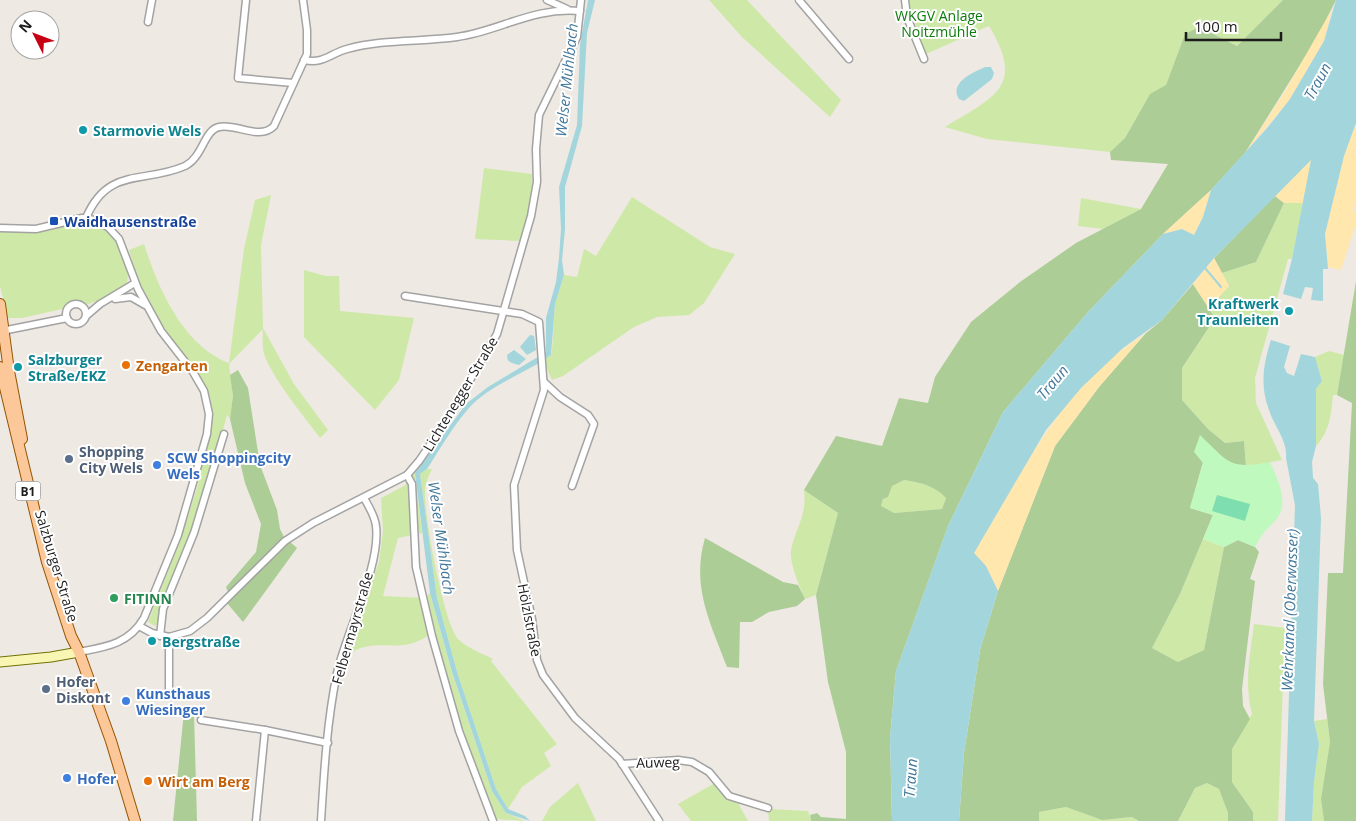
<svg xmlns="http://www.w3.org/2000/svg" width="1356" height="821" font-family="'Open Sans',sans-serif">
<rect width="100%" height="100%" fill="#eee9e2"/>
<!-- grass -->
<g fill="#cee9a7">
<path d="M709,0H747L841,100L830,117L742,37Z"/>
<path d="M907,0H1283L1237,46L1199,27L1185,34L1166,85L1149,96L1125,138L1110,152L987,139L945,127C994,97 1026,87 989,26L926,54Z"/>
<path d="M484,168L532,174L533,196L520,241L475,239Z"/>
<path d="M271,195L261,245L263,328L294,384L328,430L320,438C303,415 277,384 266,359C261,349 263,338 263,329L229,364L233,396L230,419L227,415L204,500L187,549L162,603L159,622L155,626L148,622L179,544L197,488L213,417L210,397L204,382L164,328L138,280L129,250L144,244C158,288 183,346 229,363L244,249L255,200Z"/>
<path d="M632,197L710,247L735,254L704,303L689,315L657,317L634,327L563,376L552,380L543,360L551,355L552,351L555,304L564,275L577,277L584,249L596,256Z"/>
<path d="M1081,198L1141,209L1103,229L1078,226Z"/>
<path d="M1284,203H1303L1292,259H1288L1255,378L1256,403L1282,460L1246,467L1244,441L1225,443L1208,429L1182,400V368L1215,318L1209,308L1229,286L1222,273L1256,262Z"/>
<path d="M81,222C93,224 104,226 113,235C121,243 133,278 125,286C116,296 98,300 86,305L81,301L73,300L62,309L22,318H8L0,286V230C29,236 53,229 81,222Z"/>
<path d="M304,270L326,276H339L340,311L414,318L399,380L375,410L304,337Z"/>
<path d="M1329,351L1344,355L1337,395H1333C1331,414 1330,431 1316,446V389L1322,381L1315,357Z"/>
<path d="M427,469H432C429,475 425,484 425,491C424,515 444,626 459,640C468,648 483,654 493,659L491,661L557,744L544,753L551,766L522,787L508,809L496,789L457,672L437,598L420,474Z"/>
<path d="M415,473L422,533L398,538L383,596L425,598L430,593L452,673L492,791L506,813L525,821L495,819C472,757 449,696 433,632C403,656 383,638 356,650C352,652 348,657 344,660L379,562L383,531L381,498L404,486Z"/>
<path d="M904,480C921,483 934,485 946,497L942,509L894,513L881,507L883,499L888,497L892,486Z"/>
<path d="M804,490L838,513L816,595L805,599C800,588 789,562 791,550C796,526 807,517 804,490Z"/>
<path d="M1203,539L1224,547L1204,650L1178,662L1152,648L1180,594Z"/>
<path d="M1254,624L1285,628L1278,821H1253V812L1232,782V748L1252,714C1244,684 1250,655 1254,624Z"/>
<path d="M1327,719L1330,742L1321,799L1324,821H1312L1314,782L1319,744L1314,721Z"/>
<path d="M578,783L596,821H542L550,807Z"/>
<path d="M715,783L727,799L738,803L748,821H691L678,804Z"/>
<path d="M1207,783L1219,789L1228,813V821H1178L1195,788Z"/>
<path d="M1066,807L1102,820L1132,817L1139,821H1039V812Z"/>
<path d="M768,809L808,811L811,821H769Z"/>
</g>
<!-- forest -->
<g fill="#accd96" fill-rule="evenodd">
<path d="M1283,0H1336L1318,36L1245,153L1211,190L1163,234L1088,312L1003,412L948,526L896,671L890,738L892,821H811L810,815L817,813L821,817L846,819V752L828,682L816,595L838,513L804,490L836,436L882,446L899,398L928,403L935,377L971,322L1020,282L1076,243L1141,209L1168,164L1111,160L1110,152L1125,138L1150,94L1166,85L1185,34L1199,27L1237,46ZM904,480C921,483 934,485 946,498L942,509L894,513L881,506L883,499L888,497L892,486Z"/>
<path d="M1275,196L1284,203L1256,262L1222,273L1214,258Z"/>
<path d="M1356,281V821H1324L1321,799L1330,742L1323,684L1328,573H1343L1352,403L1337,395Z"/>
<path d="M1193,284L1215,318L1182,368V400L1208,429L1225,443L1244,441L1246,467L1228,462L1200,436L1203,462L1190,508L1213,515L1180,594L1152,648L1178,662L1204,650L1224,547L1238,540L1255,547L1259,552L1250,579L1255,581L1242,689L1243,706L1250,719L1232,749V782L1253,812V821H1228V813L1219,789L1207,783L1195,788L1178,821H1139L1132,817L1102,820L1066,807L1039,812V821H959L964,753L980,650L998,591L1055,446L1099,387L1145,334L1162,320Z"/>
<path d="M238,370L248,388L260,465L277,510L280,529L285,539L228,592L226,587L256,552L261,524L245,483L230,419L233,396L230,375Z"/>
<path d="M705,538L783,582L798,585L805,599L797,606L769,612L752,622H740L739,668L727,667C710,622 691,586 705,538Z"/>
<path d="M290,542L297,548L243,622L227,603L277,552Z"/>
<path d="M184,712L194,714L197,821H173Z"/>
</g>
<!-- sand -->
<g fill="#ffe7ae">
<path d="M1332,9L1324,41L1290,99L1245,153L1284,93Z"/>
<path d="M1356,123V196L1354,211L1356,212V224L1341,270L1328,267L1325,234L1344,156Z"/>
<path d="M1312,159L1303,203H1284L1275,196Z"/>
<path d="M1211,190L1203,217L1193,236L1182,229L1163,234Z"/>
<path d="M1214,258L1229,286L1209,308L1193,284Z"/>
<path d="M1145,334L1099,387L1055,446L998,591L986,566L973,554C1024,472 1059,387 1145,334Z"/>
</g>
<!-- park -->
<path fill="#bff9bd" d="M1200,435C1228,462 1229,470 1270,462C1278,480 1291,505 1274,522C1265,531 1261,535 1255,547L1238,540L1224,547L1203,539L1213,515L1190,508L1203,463L1194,452Z"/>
<!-- pitch -->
<path fill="#7fdeaf" d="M1217,495L1250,504L1245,521L1212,511Z"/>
<!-- water -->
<g fill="#a2d5dc">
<path d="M588,0H595L587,33L582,126L565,187V229L562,260L564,275L555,304L551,355C526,373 488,386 469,408C453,426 440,449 427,469L420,474L437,598L457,672L496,789L508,809L525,816L530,821L506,813L492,791L452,672L430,593L415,473L466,404L488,387L546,352V318L556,282L559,258L561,229L559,187L577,125L580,45Z"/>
<path d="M1336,0H1356V123L1344,156L1325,234L1328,269H1323V301L1311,300L1313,288L1305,287L1301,299L1283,294L1292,259L1311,160L1214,258L1162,320L1123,348L1081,388L1046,430L974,553L986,566L998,591L980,650L964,753L959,821H892L890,738L896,671L948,526L1003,412L1088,312L1163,234L1182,229L1194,235L1203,217L1211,190L1268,127L1290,99L1324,41Z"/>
<path d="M985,67H991L994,73L992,79L964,101L959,99C949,83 972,73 985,67Z"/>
<path d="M530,335L534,336L536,350L527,355L520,347Z"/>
<path d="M1271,340L1290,346L1284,367L1287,373L1294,376L1301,354L1315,357L1322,381L1316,389V446L1312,462L1313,478L1318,484L1321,518L1314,721L1319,744L1314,782L1312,821H1285L1295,505L1286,458C1288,441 1274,426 1269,410C1260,386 1263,365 1271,340Z"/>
<path d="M514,350L526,359L519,365C512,363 507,363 507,355Z"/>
</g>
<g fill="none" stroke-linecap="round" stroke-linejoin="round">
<!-- stream -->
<path stroke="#a2d5dc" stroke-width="2" d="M1205,268L1221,287"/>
<!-- street casing -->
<g stroke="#a3a3a3" stroke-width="9">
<g id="street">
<path d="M246,0L238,78L293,83"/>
<path d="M547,0L567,9"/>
<path d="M799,0L849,59"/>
<path d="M905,0L907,17L924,59"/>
<path d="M148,22L152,0"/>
<path d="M304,60C324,64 329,54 347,49C383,39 421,42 457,37C500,31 532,7 580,11"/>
<path d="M86,218C108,166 144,184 185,166C203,157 204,130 219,127C236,123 260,141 274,126L307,54V30L303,0"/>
<path d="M0,228L36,229L82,218L94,220L108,227L119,239L138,289L161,331L193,372L204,391L209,414L207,434L178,535L144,618C129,644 106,647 79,652"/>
<path d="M405,296L522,314L539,322L544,390L514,485L517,550L532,619L537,660L543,675L575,718L619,759L659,821"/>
<path d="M115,299L131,297L145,305"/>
<circle cx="76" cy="314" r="10"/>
<path d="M86,316L100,304L135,283"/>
<path d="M2,331L67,318"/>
<path d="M544,382L560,397L588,415L594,424L572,486"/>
<path d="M407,475L412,484L416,567L432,636L459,731L493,821"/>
<path d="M139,626L152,633L169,637L190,631L207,618L285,541L313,523L407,475L419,461L443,426L497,334L531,216L537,182L536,149L539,115L577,37L581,0"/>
<path d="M160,636L163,609L194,533L224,434"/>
<path d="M169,637V692"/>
<path d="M201,720L265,730"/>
<path d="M622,764L678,760L692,762L709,772L729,796L768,808"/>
<path d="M256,821L265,730L328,743"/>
<path d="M321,821C324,772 327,721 337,673C346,632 381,566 376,526C375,516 369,507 364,498"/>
</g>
</g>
<!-- secondary casing -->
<g stroke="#717204" stroke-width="11">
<path id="secondary" d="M0,662L51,657L79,652"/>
</g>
<!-- primary casing -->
<g stroke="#945400" stroke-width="12">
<g id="primary">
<path d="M0,304L9,371L22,439"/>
<path d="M0,367L47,562L71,636L79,652L111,741L135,821"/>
</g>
</g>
<!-- street -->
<use href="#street" stroke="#fff" stroke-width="6"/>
<!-- secondary -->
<use href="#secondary" stroke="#f9f6b4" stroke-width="9"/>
<!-- primary -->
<use href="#primary" stroke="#fcc799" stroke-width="10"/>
</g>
<!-- markers -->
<g fill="#0f9aa8" stroke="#fff" stroke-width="2">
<circle cx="83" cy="130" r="5"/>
<circle cx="1289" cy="311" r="5"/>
<circle cx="18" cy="367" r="5"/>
<circle cx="152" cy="641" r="5"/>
</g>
<rect fill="#1a4fb4" stroke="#fff" stroke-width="2" x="49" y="216" width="10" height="10" rx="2.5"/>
<g fill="#e8710a" stroke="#fff" stroke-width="2">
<circle cx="126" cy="365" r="5"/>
<circle cx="148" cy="781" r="5"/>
</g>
<g fill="#5c6f8a" stroke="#fff" stroke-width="2">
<circle cx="69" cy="459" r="5"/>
<circle cx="46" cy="689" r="5"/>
</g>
<g fill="#3f7fe0" stroke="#fff" stroke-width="2">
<circle cx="157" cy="465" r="5"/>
<circle cx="126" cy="701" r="5"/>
<circle cx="67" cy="778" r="5"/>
</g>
<circle fill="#2e9e5b" stroke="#fff" stroke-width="2" cx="114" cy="598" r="5"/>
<g text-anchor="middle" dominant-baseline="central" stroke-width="4" stroke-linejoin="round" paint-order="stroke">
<!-- shield labels -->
<rect fill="#fff" stroke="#606060" stroke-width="1" x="15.5" y="481.5" width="25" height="19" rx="4"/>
<g font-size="12" font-weight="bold" fill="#1c1c1c">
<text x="28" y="491">B1</text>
</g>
<!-- park labels -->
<g font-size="14" fill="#0d7a0b" stroke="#fff">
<text x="939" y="15">WKGV Anlage<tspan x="939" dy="16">Noitzmühle</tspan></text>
</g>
<!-- culture labels -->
<g font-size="14" font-weight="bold" fill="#0d838f" stroke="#fff" text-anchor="start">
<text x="93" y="130">Starmovie Wels</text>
<text x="1279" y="303" text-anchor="end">Kraftwerk<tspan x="1279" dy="16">Traunleiten</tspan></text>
<text x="28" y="359">Salzburger<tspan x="28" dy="16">Straße/EKZ</tspan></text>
<text x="162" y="641">Bergstraße</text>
</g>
<!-- transit labels -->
<g font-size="14" font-weight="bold" fill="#164399" stroke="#fff" text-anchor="start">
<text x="64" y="221">Waidhausenstraße</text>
</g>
<!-- food labels -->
<g font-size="14" font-weight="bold" fill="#c56008" stroke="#fff" text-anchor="start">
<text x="136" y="365">Zengarten</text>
<text x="158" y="781">Wirt am Berg</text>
</g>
<!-- street labels -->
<g font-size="14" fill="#1c1c1c" stroke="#fff">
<text transform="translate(460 394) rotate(-59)">Lichtenegger Straße</text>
<text transform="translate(57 566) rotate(73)">Salzburger Straße</text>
<text transform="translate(530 620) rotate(79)">Hölzlstraße</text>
<text transform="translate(352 628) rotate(-74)">Felbermayrstraße</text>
<text transform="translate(658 762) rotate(-1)">Auweg</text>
</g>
<!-- service labels -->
<g font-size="14" font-weight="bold" fill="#4e5e75" stroke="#fff" text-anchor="start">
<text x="79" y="451">Shopping<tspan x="79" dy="16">City Wels</tspan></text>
<text x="56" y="681">Hofer<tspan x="56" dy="16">Diskont</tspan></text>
</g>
<!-- shop labels -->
<g font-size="14" font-weight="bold" fill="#366cbe" stroke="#fff" text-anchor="start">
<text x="167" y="457">SCW Shoppingcity<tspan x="167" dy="16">Wels</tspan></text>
<text x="136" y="693">Kunsthaus<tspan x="136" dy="16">Wiesinger</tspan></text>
<text x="77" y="778">Hofer</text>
</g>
<!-- leisure labels -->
<g font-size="14" font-weight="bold" fill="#27864d" stroke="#fff" text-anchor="start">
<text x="124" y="598">FITINN</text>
</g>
<!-- water labels -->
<g font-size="15" font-style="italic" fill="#43789c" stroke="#fff">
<text transform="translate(566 80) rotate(-84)">Welser Mühlbach</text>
<text transform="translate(1317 81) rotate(-61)">Traun</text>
<text transform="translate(1052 382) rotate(-50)">Traun</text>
<text transform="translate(442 538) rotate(82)">Welser Mühlbach</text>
<text transform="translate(1289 610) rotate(-88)">Wehrkanal (Oberwasser)</text>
<text transform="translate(910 778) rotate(-86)">Traun</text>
</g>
</g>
<!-- north arrow -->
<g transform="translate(35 35) rotate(312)"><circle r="24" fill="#ffffff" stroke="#a4a4a4"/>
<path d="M0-4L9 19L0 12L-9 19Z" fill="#c80014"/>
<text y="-8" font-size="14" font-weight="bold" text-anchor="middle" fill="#1c1c1c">N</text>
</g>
<!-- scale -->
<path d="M1186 32v8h95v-8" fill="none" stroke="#1c1c1c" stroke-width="2.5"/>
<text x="1194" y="32" font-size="15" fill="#1c1c1c" stroke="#ffffff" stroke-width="4" paint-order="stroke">100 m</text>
</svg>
